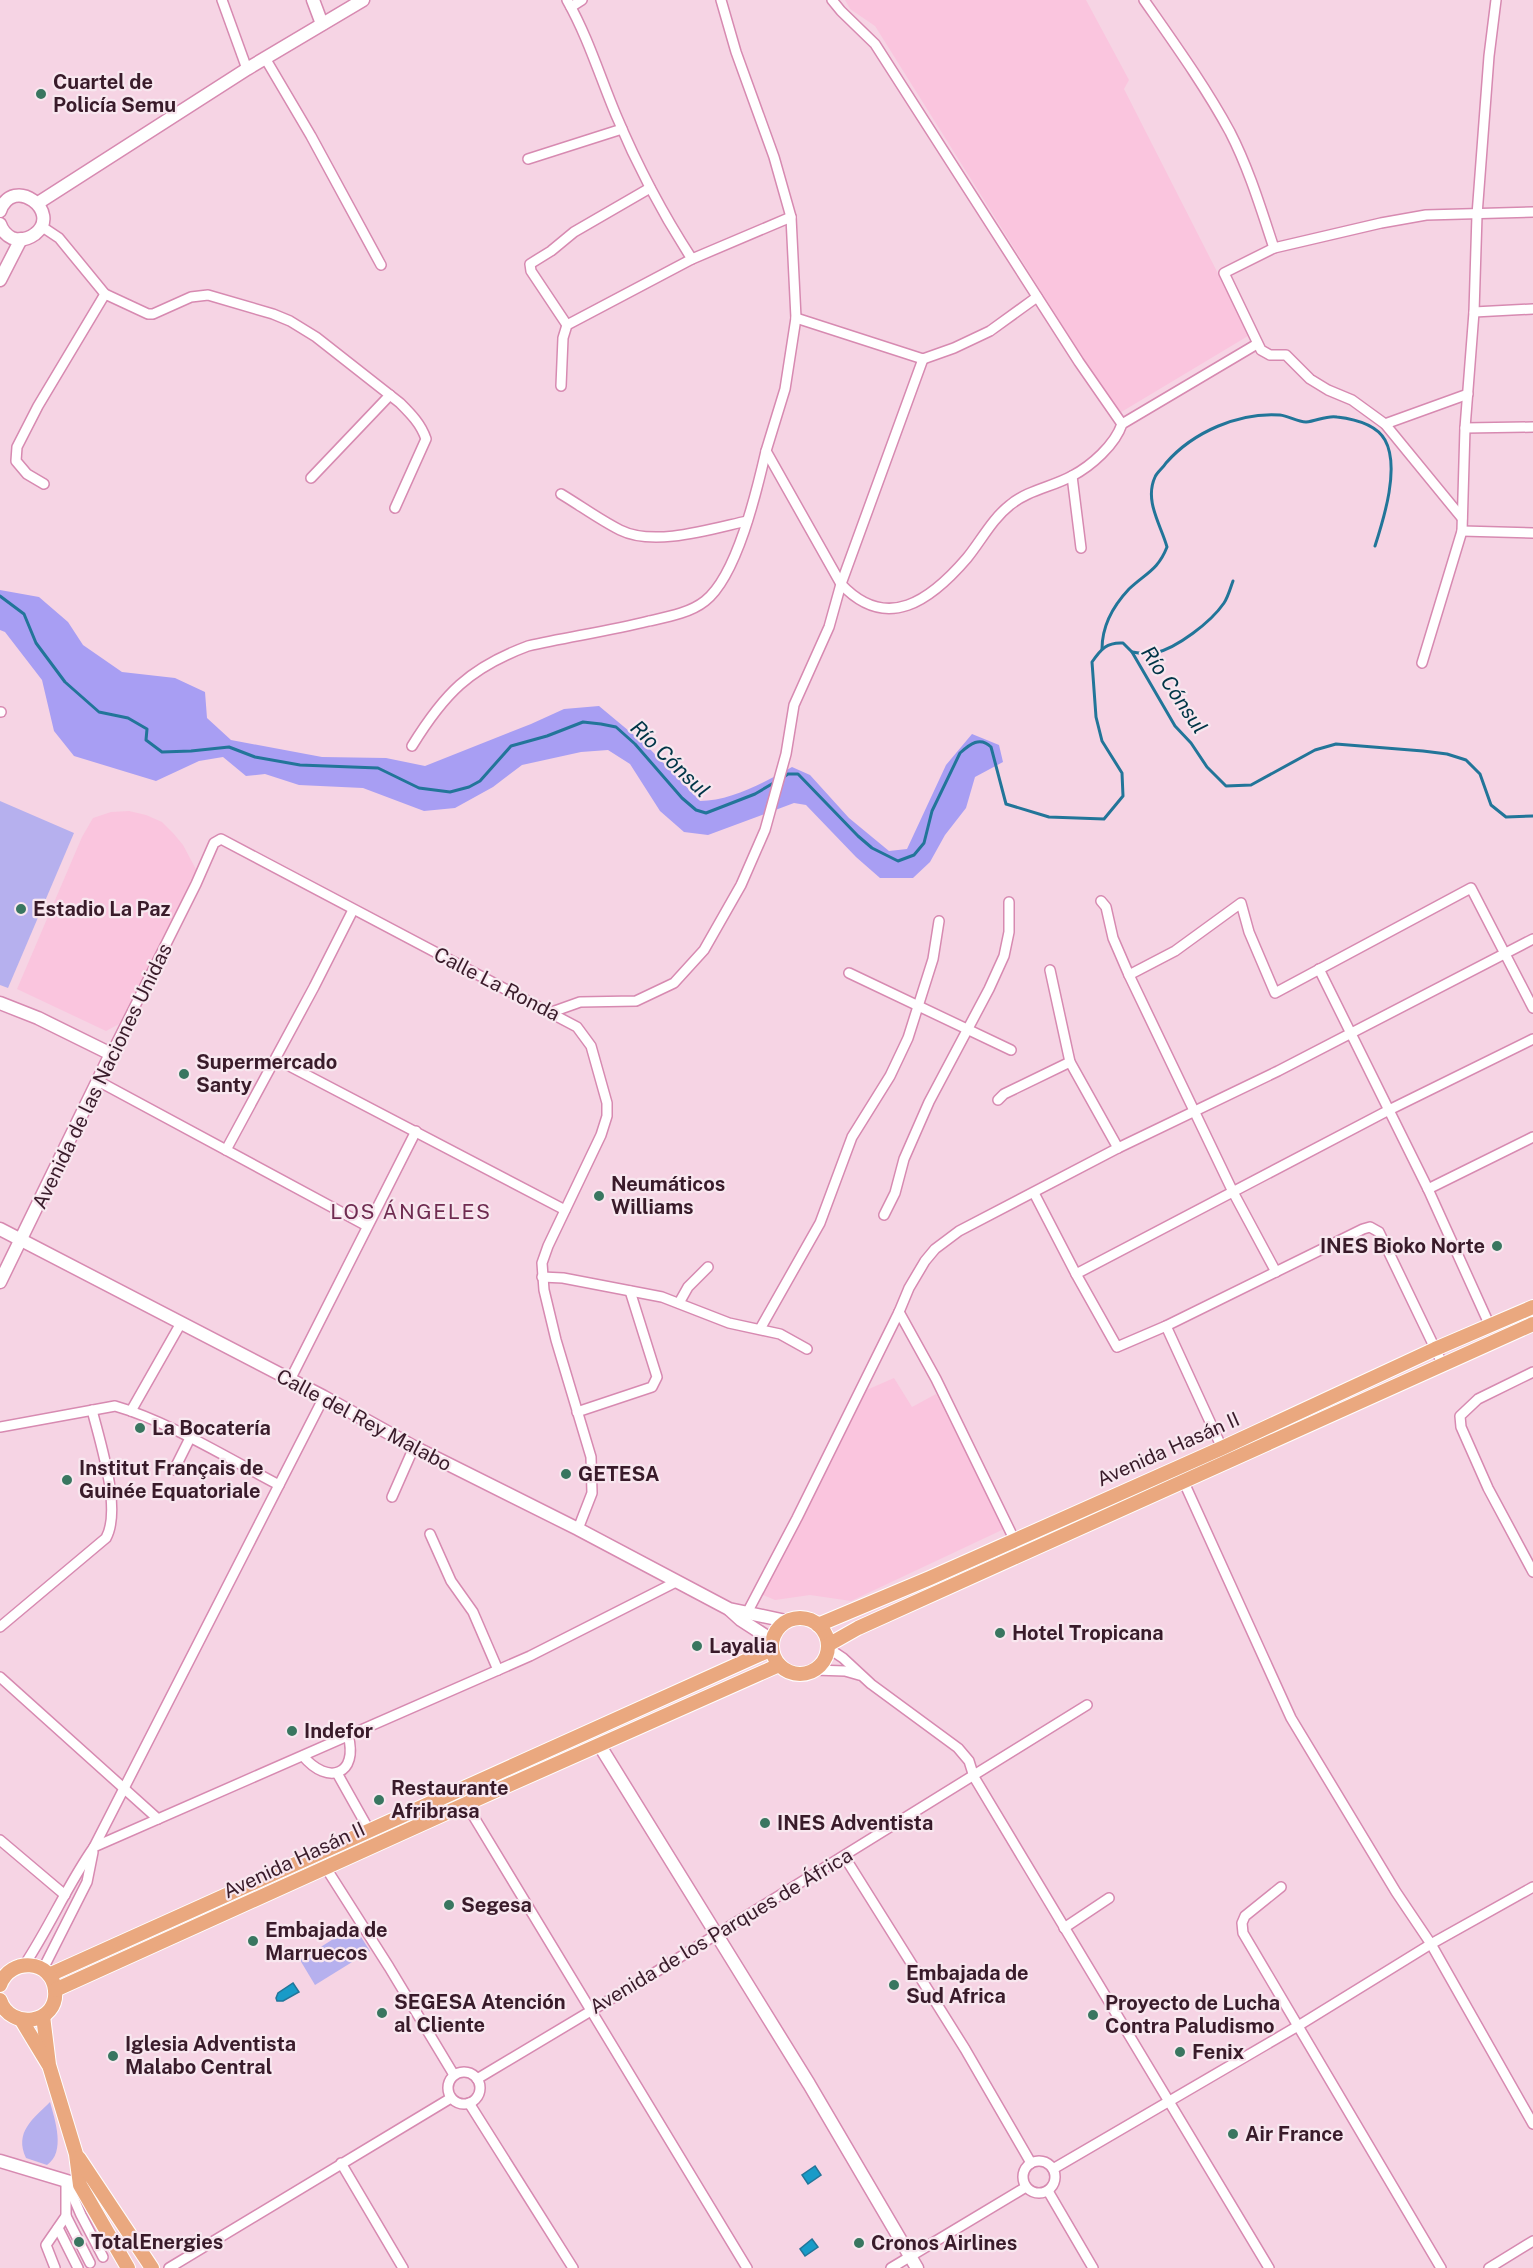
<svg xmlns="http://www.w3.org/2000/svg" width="1533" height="2268" viewBox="0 0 1533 2268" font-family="'Public Sans',sans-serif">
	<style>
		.built { fill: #fac5de }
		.green { fill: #b6b0ee }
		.forest { fill: #a89ef3 }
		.water { fill: #189bc8; stroke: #227599; stroke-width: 1.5 }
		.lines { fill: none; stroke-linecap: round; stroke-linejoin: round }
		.stream { stroke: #227599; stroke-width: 3 }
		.street-casing { stroke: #d78ab1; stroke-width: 12 }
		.secondary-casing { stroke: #d78ab1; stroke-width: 15 }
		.primary-casing { stroke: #fff; stroke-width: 16 }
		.street { stroke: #fff; stroke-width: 9 }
		.secondary { stroke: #fff; stroke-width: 12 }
		.primary { stroke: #eaa87f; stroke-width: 14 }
		.poi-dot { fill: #397660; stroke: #f8e7ef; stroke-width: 2 }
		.labels { text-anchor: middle; stroke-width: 4.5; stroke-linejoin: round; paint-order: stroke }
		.poi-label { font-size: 20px; font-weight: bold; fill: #391b2a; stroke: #f8e7ef; text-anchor: start }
		.street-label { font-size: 20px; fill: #391b2a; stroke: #f8e7ef }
		.water-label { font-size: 21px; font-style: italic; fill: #003547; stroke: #f8e7ef }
		.neighbourhood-label { font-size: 21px; letter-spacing: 1.5px; fill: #6f2c51; stroke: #f8e7ef }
	</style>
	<rect width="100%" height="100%" fill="#f6d4e4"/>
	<g class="built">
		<path d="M845,0H1086L1129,80L1124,89L1235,307L1248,336L1118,414L875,26L850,9Z"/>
		<path d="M129,811L146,815L162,822L173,833L183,845L199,875L119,1024L106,1031L17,989L82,837L93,818L111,812Z"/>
		<path d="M894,1378L912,1407L936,1394L1004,1529L851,1601L810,1595L775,1600L763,1595L862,1392Z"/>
	</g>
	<g class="green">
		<path d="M0,801L74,833L8,988L0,985Z"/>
		<path d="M354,1926L370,1951L315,1985L300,1960Z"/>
		<path d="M50,2102C55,2120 66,2152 47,2165L26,2158C14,2132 33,2119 50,2102Z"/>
	</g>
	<path class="forest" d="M0,590L39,597L68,622L83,645L122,672L175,678L205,692L207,718L231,740L322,757L386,758L425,766L531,724L564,709L599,706L647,746L700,801C731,801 765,782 792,767L810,775L849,818L889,851L907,849L946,765L972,734L999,745L1003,762L975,777L966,808L945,835L930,862L913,878H880L856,857L806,805L794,803L708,835L684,832L660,811L630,764L608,750L581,752L522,765L493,787L455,808L424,811L363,788L299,785L265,774L246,776L223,757L199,761L156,781L74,756L54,731L42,680L5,632L0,630Z"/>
	<g class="water">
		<path d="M293,1983L299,1992L283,2001H277L276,1998L278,1993Z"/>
		<path d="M815,2166L821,2175L808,2184L802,2175Z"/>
		<path d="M812,2239L818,2247L805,2256L800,2249Z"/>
	</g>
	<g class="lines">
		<g class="stream">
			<path d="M0,596L24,614L36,643L65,682L99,712L128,718L147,729L146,740L162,752L191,751L229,747L255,757L300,765L378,768L419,788L450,792L469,787L480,781L511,746L547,736L583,722L601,724L616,727L635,744L682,798L696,810L706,813L755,794L777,781"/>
			<path d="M1102,649C1102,626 1113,606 1129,589C1146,573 1158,570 1167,547C1161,525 1144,501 1155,477C1157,472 1163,468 1166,463C1193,432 1239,412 1280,415C1289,416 1297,422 1306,422C1317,421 1327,415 1337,417C1354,419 1376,424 1385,440C1400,467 1384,518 1375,546"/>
			<path d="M1132,652C1140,653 1148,655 1155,653C1177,648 1211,622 1224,603C1228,597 1230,589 1233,581"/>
			<path d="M782,778L788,774H798L858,836L872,848L898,861L914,855L924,843L932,811L960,753C970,744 980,736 991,747L1006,804L1049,817L1104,819L1123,796L1122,773L1102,741L1096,717L1092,662C1101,649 1107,642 1123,643L1132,652L1175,726L1191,743L1207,767L1226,786L1251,785L1315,750L1336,744L1423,751L1447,754L1466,760L1480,774L1491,805L1506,817L1533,816"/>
		</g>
		<defs>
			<g id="street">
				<path d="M222,0L247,69"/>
				<path d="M567,0C588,37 600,77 616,115C637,165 662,213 692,259"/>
				<path d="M721,0L736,52L774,157L791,217L796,318L785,389L766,451L841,584C887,633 931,600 967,558C981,541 992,519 1010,505C1028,490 1052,487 1072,476C1091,466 1115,445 1122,424L1257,344"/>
				<path d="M832,0L841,11L875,44L1079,362L1122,424"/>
				<path d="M1144,0C1174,43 1205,86 1230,132C1249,169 1261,209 1274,248"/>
				<path d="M571,7L582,0"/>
				<path d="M265,58L311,136L381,265"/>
				<path d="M528,159L622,129"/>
				<path d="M41,226L59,238L105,294L148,314H153L191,297L208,295L273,314L290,321L316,337L400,403C411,414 421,424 426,439L395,508"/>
				<path d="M1474,312L1533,309"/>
				<path d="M796,318L923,359L954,348L990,331L1037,297"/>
				<path d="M567,325L531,271L530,264L551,251L574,232L650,188"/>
				<path d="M561,386L563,338L567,325L692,259L791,217"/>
				<path d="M1385,424L1468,394"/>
				<path d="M1465,428L1533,427"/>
				<path d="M1072,476L1081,548"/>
				<path d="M311,478L390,395"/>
				<path d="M44,484L27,474L16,461L17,447L38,406L105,294"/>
				<path d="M561,494C581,506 600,520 620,530C654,547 711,529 747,521"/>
				<path d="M1462,518L1385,424L1352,400L1328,390L1310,379L1286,355H1270L1261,350L1224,273L1274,248L1381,223L1426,215L1533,212"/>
				<path d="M1462,531L1533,533"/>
				<path d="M1422,663L1462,531L1465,428L1474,312L1477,215L1489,56L1496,0"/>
				<path d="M0,712H1"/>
				<path d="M412,746C444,694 469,668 528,646C568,637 609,631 649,621C667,617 690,613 705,601C737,576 757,490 766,451"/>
				<path d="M1101,901L1106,907L1113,938L1129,975L1233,1192L1276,1272"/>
				<path d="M1319,969L1428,1189L1490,1326"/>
				<path d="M1050,970L1070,1062L1118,1148"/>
				<path d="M849,973L1011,1050"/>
				<path d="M1129,975L1175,951L1241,903L1249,932L1275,993L1471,888L1533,1008"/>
				<path d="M552,1012L580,1002L636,1001L674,983L704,950L741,885L765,830L786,754L794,705L829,627L841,584L923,359"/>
				<path d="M111,1054L196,884L214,843L221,839L577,1027L591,1046L607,1103V1116L601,1135L548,1246L542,1263L544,1290L556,1340L591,1457L592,1493L578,1529"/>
				<path d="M276,1059L565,1210"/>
				<path d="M98,1081L367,1226"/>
				<path d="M998,1100L1004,1094L1070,1062"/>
				<path d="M226,1150L314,987L353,910"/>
				<path d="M1428,1189L1533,1137"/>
				<path d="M1034,1193L1076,1274L1389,1110L1533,1039"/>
				<path d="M884,1215L895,1193L904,1159L929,1102L989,989L1004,956L1009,932V902"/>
				<path d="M1076,1274L1117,1347L1166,1326L1363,1229L1370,1227L1379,1232L1443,1365"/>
				<path d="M542,1277L563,1278L662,1297L729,1323L780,1334L807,1349"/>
				<path d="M679,1303L688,1287L708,1267"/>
				<path d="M899,1312L936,1379L1014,1539"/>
				<path d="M1166,1326L1222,1448"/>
				<path d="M760,1329L820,1223L852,1137L890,1076L908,1038L933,959L939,921"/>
				<path d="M1533,1372L1478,1399L1460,1416L1461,1427L1488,1488L1533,1572"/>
				<path d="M290,1380L416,1131"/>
				<path d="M131,1411L181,1323"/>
				<path d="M577,1412L652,1387L657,1377L630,1291"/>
				<path d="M0,1427L115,1406C168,1421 229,1459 279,1485"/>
				<path d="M174,1470L190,1438"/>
				<path d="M1182,1478L1291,1718L1396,1892L1431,1944L1533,2124"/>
				<path d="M392,1497L414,1447"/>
				<path d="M430,1534L451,1581L473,1612L498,1670"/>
				<path d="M747,1613L797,1518L899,1312L909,1288L925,1261L935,1249L959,1231L1118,1148L1278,1071L1533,939"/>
				<path d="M0,1627L106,1538C122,1509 100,1442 92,1410"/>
				<path d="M828,1648L843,1658L871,1684L958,1748L969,1761L974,1777L1269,2268"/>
				<path d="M814,1670L845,1671L859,1675"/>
				<path d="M0,1677L158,1819"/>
				<path d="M303,1756C328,1786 359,1775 348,1735"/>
				<path d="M337,1773L369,1830"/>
				<path d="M466,1804L747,2268"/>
				<path d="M0,1840L65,1895"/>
				<path d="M94,1847L530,1656L676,1582"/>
				<path d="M844,1856L965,2049L1031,2163"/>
				<path d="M326,1868L389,1967L454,2075"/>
				<path d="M1281,1887L1245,1916L1242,1923L1243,1933L1441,2268"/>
				<path d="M1064,1928L1109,1898"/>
				<path d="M25,1964C50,1926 68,1884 94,1847L324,1397"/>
				<path d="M43,1969L87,1882L93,1852"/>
				<circle cx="464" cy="2088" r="16"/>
				<path d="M477,2079L651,1975L1087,1705"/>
				<path d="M469,2103L573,2268"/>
				<circle cx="1039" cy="2177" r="16"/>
				<path d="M341,2163L403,2268"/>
				<path d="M1053,2169L1298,2026L1431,1944L1533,1887"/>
				<path d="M68,2185L81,2215L103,2257"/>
				<path d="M1048,2191L1093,2268"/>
				<path d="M66,2216L90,2263"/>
				<path d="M58,2228L78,2268"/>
				<path d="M55,2268L46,2245L66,2216V2180"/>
				<path d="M169,2268L451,2098"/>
				<path d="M891,2268L1026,2187"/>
				<path d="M1489,2268L1533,2241"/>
			</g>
			<g id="secondary">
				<path d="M313,0L322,24"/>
				<path d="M38,203L247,69L363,0"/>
				<path d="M0,211C13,174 63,212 35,234C28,239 20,241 12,238C6,235 2,230 0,224"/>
				<path d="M0,280L21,239"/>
				<path d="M0,1003L38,1018L111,1054L0,1282"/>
				<path d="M0,1229L324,1397L414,1447L578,1529L729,1609L786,1621"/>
				<path d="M730,1610L741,1620L772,1640"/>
				<path d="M600,1746L809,2084L917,2268"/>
				<path d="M0,2161L80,2185H88"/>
			</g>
			<g id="primary">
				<circle cx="800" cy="1646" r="28"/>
				<path d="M818,1625L930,1578L1222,1448L1435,1349L1533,1307"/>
				<path d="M828,1645L858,1628L1533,1324"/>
				<path d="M49,1975L772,1649"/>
				<path d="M0,1985C10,1957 52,1959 55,1990C59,2024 10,2031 0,2000"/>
				<path d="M55,1990L466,1804L779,1665"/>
				<path d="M43,2016L49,2065L76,2154L80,2185L128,2268"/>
				<path d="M22,2021L48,2064"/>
				<path d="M79,2158L152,2268"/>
			</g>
		</defs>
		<use href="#street" class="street-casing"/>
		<use href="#secondary" class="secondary-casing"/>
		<use href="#primary" class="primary-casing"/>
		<use href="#street" class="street"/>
		<use href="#secondary" class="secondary"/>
		<use href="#primary" class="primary"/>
	</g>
	<g class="poi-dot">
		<circle cx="41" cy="94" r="6"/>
		<circle cx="21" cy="909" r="6"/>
		<circle cx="184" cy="1074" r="6"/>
		<circle cx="599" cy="1196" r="6"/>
		<circle cx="1497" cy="1246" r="6"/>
		<circle cx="140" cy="1428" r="6"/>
		<circle cx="566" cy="1474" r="6"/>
		<circle cx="67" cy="1480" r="6"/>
		<circle cx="1000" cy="1633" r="6"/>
		<circle cx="697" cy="1646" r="6"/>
		<circle cx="292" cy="1731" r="6"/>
		<circle cx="379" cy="1800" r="6"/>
		<circle cx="765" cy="1823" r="6"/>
		<circle cx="449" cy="1905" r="6"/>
		<circle cx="253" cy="1941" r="6"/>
		<circle cx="894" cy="1985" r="6"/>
		<circle cx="382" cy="2013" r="6"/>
		<circle cx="1093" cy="2015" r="6"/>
		<circle cx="1180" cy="2052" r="6"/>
		<circle cx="113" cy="2056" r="6"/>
		<circle cx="1233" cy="2134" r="6"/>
		<circle cx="79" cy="2242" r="6"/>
		<circle cx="859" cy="2243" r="6"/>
	</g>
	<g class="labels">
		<g class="poi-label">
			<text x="53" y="89">Cuartel de<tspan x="53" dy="23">Policía Semu</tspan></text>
			<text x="33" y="916">Estadio La Paz</text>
			<text x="196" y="1069">Supermercado<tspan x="196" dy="23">Santy</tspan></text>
			<text x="611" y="1191">Neumáticos<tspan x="611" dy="23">Williams</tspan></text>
			<text x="1485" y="1253" text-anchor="end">INES Bioko Norte</text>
			<text x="152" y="1435">La Bocatería</text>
			<text x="79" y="1475">Institut Français de<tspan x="79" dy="23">Guinée Equatoriale</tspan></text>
			<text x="578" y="1481">GETESA</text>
			<text x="1012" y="1640">Hotel Tropicana</text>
			<text x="709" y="1653">Layalia</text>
			<text x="304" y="1738">Indefor</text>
			<text x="391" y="1795">Restaurante<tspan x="391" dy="23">Afribrasa</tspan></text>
			<text x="777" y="1830">INES Adventista</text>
			<text x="461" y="1912">Segesa</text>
			<text x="265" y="1937">Embajada de<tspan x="265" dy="23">Marruecos</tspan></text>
			<text x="906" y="1980">Embajada de<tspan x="906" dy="23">Sud Africa</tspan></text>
			<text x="394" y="2009">SEGESA Atención<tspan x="394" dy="23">al Cliente</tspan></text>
			<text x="1105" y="2010">Proyecto de Lucha<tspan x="1105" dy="23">Contra Paludismo</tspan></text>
			<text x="125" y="2051">Iglesia Adventista<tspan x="125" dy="23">Malabo Central</tspan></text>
			<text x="1192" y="2059">Fenix</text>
			<text x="1245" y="2141">Air France</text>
			<text x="91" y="2249">TotalEnergies</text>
			<text x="871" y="2250">Cronos Airlines</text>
		</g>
		<g class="street-label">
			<text transform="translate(497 984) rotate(27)" y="7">Calle La Ronda</text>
			<text transform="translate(102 1076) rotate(-64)" y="7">Avenida de las Naciones Unidas</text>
			<text transform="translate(364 1420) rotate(28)" y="7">Calle del Rey Malabo</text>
			<text transform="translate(1168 1449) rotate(-24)" y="7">Avenida Hasán II</text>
			<text transform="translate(294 1860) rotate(-25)" y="7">Avenida Hasán II</text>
			<text transform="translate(721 1931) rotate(-31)" y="7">Avenida de los Parques de África</text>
		</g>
		<g class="water-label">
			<text transform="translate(1174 690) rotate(56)" y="7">Río Cónsul</text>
			<text transform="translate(670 759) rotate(44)" y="7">Río Cónsul</text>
		</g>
		<g class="neighbourhood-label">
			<text x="411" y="1219">LOS ÁNGELES</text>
		</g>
	</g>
</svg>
